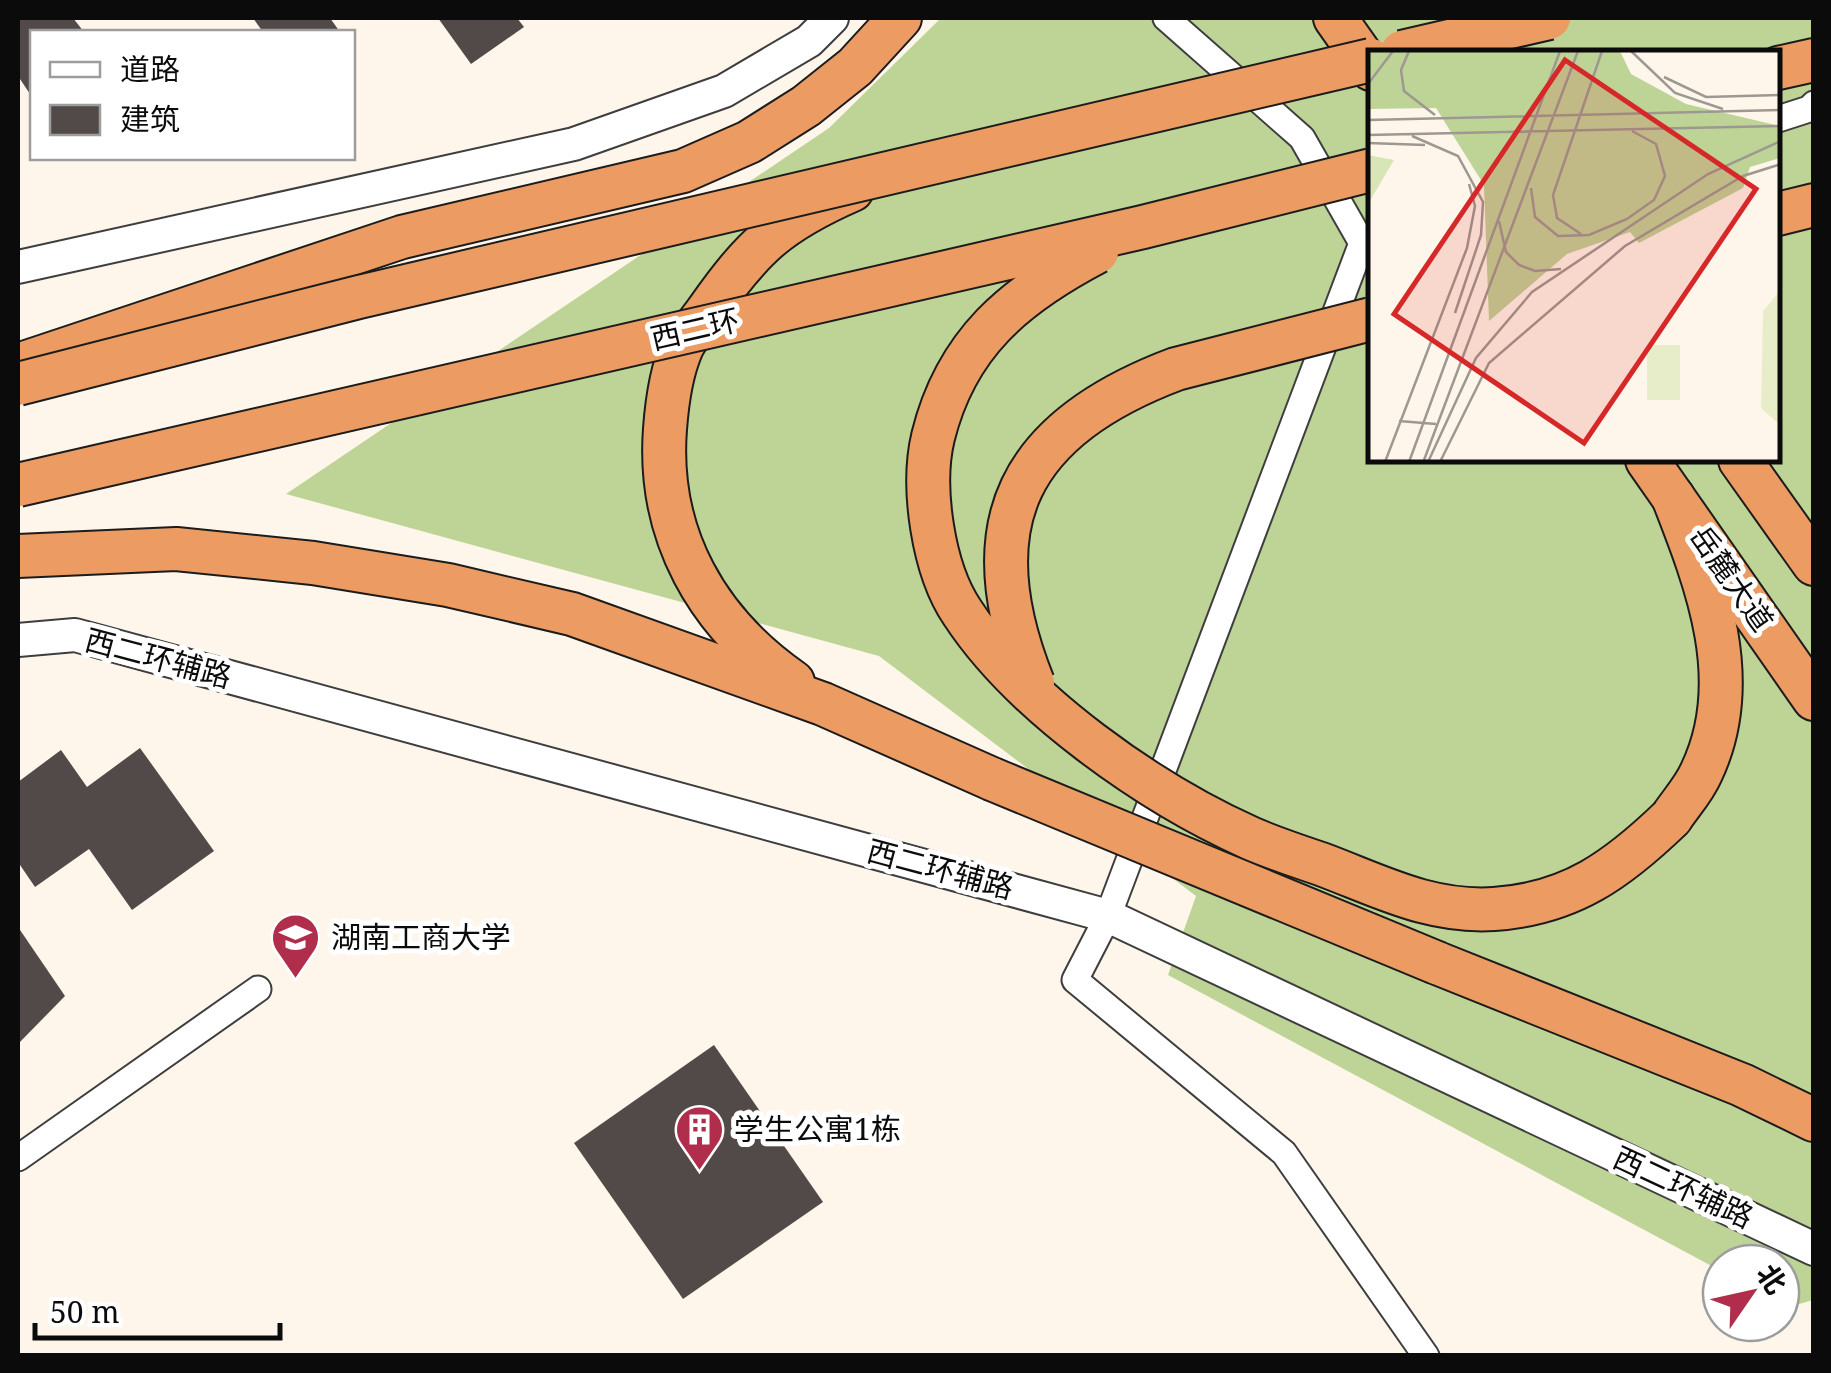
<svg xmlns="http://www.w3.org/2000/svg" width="1831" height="1373" viewBox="0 0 1831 1373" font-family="'Noto Serif','Noto Sans SC',serif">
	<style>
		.forest { fill: #bed497; fill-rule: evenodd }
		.building { fill: #524a48 }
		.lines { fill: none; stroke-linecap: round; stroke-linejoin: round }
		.minor-casing { stroke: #3e3e3e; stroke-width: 29 }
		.tertiary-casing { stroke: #3e3e3e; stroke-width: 36 }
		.trunk-casing { stroke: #1c1c1c; stroke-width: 46 }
		.minor { stroke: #fff; stroke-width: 25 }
		.tertiary { stroke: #fff; stroke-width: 32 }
		.trunk { stroke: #ec9c62; stroke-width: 42 }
		.trunk-bridge-casing { stroke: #1c1c1c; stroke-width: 46; stroke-linecap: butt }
		.trunk-bridge { stroke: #ec9c62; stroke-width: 42 }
		.labels { text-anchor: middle; stroke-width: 10; stroke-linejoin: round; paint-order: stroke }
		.street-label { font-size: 30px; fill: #0b0b0b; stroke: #fff }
		.poi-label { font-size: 30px; fill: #0b0b0b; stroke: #fff; text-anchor: start }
		.inset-road { fill: none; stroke: #9d9891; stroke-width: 2.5 }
		.view { fill: #d62828; fill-opacity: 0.15; stroke: #d62828; stroke-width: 5 }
		.inset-edge { fill: none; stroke: #0b0b0b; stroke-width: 5 }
	</style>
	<rect width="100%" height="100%" fill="#fef6ea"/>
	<path class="forest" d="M941,18H1813V1300L1789,1307L1781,1303V1263H1721V1271L1168,975L1196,896L879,656L286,494L829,128ZM1371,52H1778V460H1371Z"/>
	<g class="building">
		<path d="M18,18H73L84,32H32V97L18,76Z"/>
		<path d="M253,18H330L340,32H263Z"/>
		<path d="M438,18H517L524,27L471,64Z"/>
		<path d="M140,748L214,851L132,910L89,849L35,887L18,862V782L61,750L87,787Z"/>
		<path d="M18,927L65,996L18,1044Z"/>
		<path d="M714,1045L823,1202L683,1299L574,1143Z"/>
	</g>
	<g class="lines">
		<defs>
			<g id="minor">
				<path d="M1166,18L1302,138L1362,243L1108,916L1075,980L1284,1153L1426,1356"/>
				<path d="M1778,119L1809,109L1814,104"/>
				<path d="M18,1158L258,989"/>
			</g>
			<g id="tertiary">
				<path d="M18,267L574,144L724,91L809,41L832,18"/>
				<path d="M18,640L75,635L1108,916L1814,1249"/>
			</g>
			<g id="trunk">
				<path d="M1335,18L1371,69"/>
				<path d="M1778,68L1814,60"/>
				<path d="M1778,214L1814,205"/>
				<path d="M18,365L402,237L683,171L749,142L806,106L855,67L900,18"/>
				<path d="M1647,460L1814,699"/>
				<path d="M1740,460L1814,564"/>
				<path d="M18,556L176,549L313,563L448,585L572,614L823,704L992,779"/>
				<path d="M793,682C707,622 657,535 665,429C667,402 671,372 682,347C688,334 700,322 708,310C753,246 779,222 852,190"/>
				<path d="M1671,818C1681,803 1694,789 1701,773C1745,682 1707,584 1673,497"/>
				<path d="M1437,963L1742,1085L1814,1120"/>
			</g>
		</defs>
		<use href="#minor" class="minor-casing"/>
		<use href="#tertiary" class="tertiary-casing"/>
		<use href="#trunk" class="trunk-casing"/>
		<use href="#minor" class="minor"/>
		<use href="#tertiary" class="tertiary"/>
		<use href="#trunk" class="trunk"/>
		<defs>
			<g id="trunk-bridge">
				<path d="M1402,52L1549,18"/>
				<path d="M1097,252C1015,295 956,343 933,437C921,487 933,569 962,612C1022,704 1150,793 1250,838C1273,848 1297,856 1321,864C1380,886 1429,913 1494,909C1571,904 1618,869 1671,818"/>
				<path d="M18,384L359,297L1371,60"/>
				<path d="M18,485L1143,227L1371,170"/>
				<path d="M1033,683C969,523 1019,428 1176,369L1371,319"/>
				<path d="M992,779L1437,963"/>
			</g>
		</defs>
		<use href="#trunk-bridge" class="trunk-bridge-casing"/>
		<use href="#trunk-bridge" class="trunk-bridge"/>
	</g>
	<defs>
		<symbol id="school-pin" viewBox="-11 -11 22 30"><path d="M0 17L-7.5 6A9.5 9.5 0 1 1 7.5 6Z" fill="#b02d4c" stroke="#fff"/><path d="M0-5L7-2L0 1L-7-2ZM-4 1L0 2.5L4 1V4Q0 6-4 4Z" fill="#fff"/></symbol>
		<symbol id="building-pin" viewBox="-11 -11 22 30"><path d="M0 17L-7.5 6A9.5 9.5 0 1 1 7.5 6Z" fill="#b02d4c" stroke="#fff"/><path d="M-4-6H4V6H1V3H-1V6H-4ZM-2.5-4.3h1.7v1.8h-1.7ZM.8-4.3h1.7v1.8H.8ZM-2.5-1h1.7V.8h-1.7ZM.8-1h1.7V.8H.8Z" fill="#fff"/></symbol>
	</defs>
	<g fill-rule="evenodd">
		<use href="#school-pin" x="268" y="910" width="55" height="75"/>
		<use href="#building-pin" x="672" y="1102" width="55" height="75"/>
	</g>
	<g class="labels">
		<g class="street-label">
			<text transform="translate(695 330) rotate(-13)" y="10">西二环</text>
			<text transform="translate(1731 579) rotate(55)" y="10">岳麓大道</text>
			<text transform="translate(158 659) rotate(15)" y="10">西二环辅路</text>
			<text transform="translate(940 870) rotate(15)" y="10">西二环辅路</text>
			<text transform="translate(1683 1188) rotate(25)" y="10">西二环辅路</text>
		</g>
		<g class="poi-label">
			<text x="331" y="948">湖南工商大学</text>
			<text x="734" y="1140">学生公寓1栋</text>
		</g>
	</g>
	<g transform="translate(1368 50)">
		<rect width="412" height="412" fill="#fef6ea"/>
		<path d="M0,105L26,110L0,154Z" fill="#d7e5b7"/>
		<path d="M0,1H252L263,24L318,54L412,76V108L382,117L375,138L271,193L262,182L199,204L121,271L116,135L68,58L0,59Z" fill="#bed497"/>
		<path d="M412,241V375L393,358L395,261ZM279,295H312V350H279Z" fill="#e7edc8"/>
		<path class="inset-road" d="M41,1L33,20L36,41L67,65M263,1L307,43L355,59M296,27L338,47L413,45M0,34L25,1M0,70L413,60M0,85L413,76M44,86L90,106L115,152L113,185L87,263M0,93L57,95M163,138L167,167L190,186L221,185L259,169L286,150L297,126L288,94L264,81M131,171L138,202L151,215L167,221L193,219M213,184L189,168L185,145L234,1M31,371L68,374M56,410L210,1M17,412L99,198L107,156L101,134M41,412L192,1M60,412L108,308L164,242L340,124L413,91M72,412L121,313L257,196L375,126L413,114"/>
		<path class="view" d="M197,10L388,139L216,393L26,264Z"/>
		<rect width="412" height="412" class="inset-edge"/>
	</g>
	<rect width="1831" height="1373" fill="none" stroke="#0b0b0b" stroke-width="40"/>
	<rect x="30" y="30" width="325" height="130" fill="#ffffff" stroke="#9d9d9d" stroke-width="2.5"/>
	<rect x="50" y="62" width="50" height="15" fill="#ffffff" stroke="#9d9d9d" stroke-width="2.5"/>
	<text x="120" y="80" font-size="30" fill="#0b0b0b">道路</text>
	<rect x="50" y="105" width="50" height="30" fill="#524a48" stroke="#9d9d9d" stroke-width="2.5"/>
	<text x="120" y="130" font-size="30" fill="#0b0b0b">建筑</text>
	<g transform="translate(1751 1293) rotate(56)"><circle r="48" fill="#ffffff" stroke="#9d9d9d" stroke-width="2.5"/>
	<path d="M0-8L18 38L0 25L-18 38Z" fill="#b02d4c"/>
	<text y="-15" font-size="28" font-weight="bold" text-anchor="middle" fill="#0b0b0b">北</text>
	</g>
	<path d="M35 1323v15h245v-15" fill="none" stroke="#0b0b0b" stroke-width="5"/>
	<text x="50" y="1323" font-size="30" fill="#0b0b0b" stroke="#ffffff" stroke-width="8" paint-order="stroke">50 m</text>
</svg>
